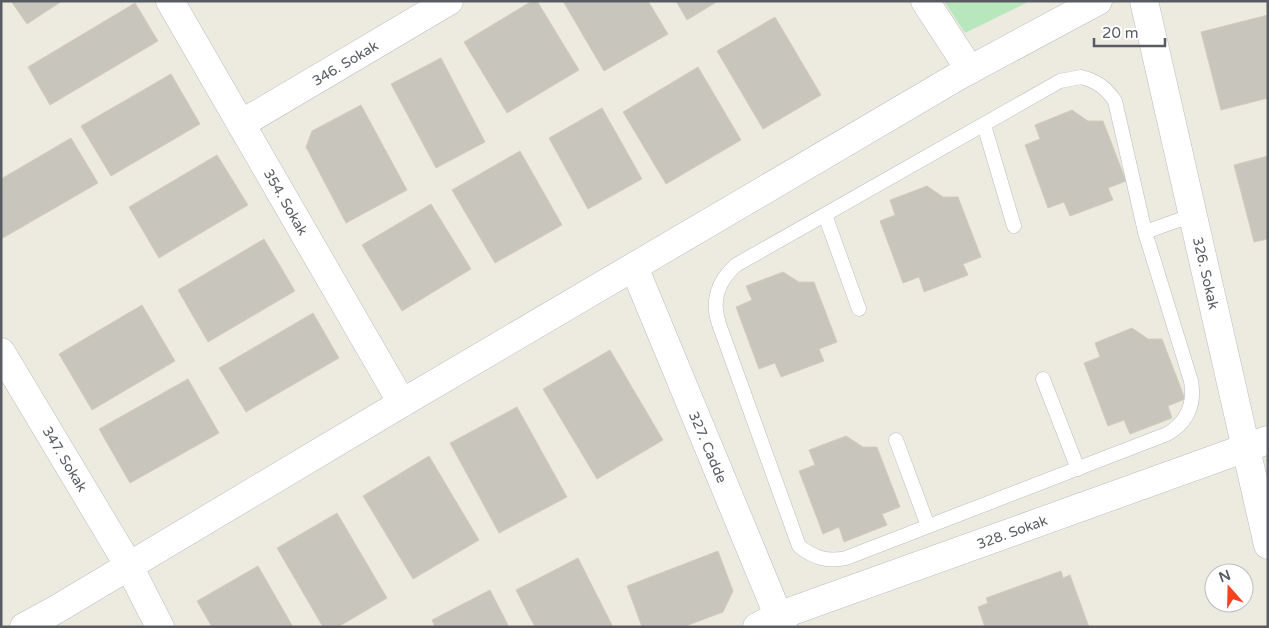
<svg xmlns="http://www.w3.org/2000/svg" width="1269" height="628" viewBox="0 0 1269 628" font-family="'Varela Round',sans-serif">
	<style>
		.green { fill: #b9e7bd }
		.building { fill: #c8c5bc; stroke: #d2cdbd }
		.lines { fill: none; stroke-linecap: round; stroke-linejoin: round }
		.lane-casing { stroke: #babcc2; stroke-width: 15 }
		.street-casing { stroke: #babcc2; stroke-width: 29 }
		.secondary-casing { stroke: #babdc5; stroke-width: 29 }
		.lane { stroke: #fff; stroke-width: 14 }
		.street { stroke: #fff; stroke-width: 28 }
		.secondary { stroke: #fff; stroke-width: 28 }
		.labels { text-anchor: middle; stroke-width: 5; stroke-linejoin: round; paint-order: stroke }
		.street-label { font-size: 14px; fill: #585c62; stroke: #fff }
	</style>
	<rect width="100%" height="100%" fill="#edebdf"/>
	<path class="green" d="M944,1H1030L965,33Z"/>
	<g class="building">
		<path d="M11,1H62L27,24Z"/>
		<path d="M532,1H537L579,70L507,113L464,42Z"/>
		<path d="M563,1H648L668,34L604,71Z"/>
		<path d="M676,1H718L687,20Z"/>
		<path d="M135,3L158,41L50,105L28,67Z"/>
		<path d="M1268,15V98L1221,110L1201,32Z"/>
		<path d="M775,17L821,95L763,129L717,51Z"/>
		<path d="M441,58L485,142L436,168L391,84Z"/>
		<path d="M698,67L741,140L666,184L623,112Z"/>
		<path d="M171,74L200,124L111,176L81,126Z"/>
		<path d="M361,105L407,190L346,223L306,147L312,131Z"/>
		<path d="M602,108L642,179L588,209L549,138Z"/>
		<path d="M1072,110L1088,121H1103L1126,181L1108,188L1113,200L1070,216L1064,202L1048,208L1025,145L1040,139L1035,125Z"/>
		<path d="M71,138L98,183L1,239V179Z"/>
		<path d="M520,151L562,225L495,263L452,190Z"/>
		<path d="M217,155L248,205L159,258L129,207Z"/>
		<path d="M1268,156V239L1254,242L1234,165Z"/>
		<path d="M927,186L943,197H958L981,257L963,264L968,275L924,292L919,277L903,283L880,221L895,215L890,200Z"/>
		<path d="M431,204L471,269L402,311L362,245Z"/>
		<path d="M264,239L295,291L208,342L178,290Z"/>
		<path d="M783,272L799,282H814L837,342L819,349L824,361L781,377L775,363L759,369L736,307L752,300L746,286Z"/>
		<path d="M142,305L175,361L92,410L59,354Z"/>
		<path d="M313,313L339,358L246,412L219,368Z"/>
		<path d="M1132,328L1148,339H1162L1185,399L1168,406L1172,418L1130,434L1124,420L1108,426L1084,363L1100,357L1095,343Z"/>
		<path d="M610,350L663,440L597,479L543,389Z"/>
		<path d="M188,379L219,433L130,483L99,429Z"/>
		<path d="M517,407L567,497L499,533L450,443Z"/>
		<path d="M846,436L863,447H877L900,507L882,514L887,525L844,542L839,527L823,534L799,471L815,465L809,450Z"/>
		<path d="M429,456L479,540L413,579L363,496Z"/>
		<path d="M337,513L387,598L338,627H323L277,548Z"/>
		<path d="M718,551L733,591L723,612L683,627H642L627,586Z"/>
		<path d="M578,558L613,627H535L516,590Z"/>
		<path d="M258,566L293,627H212L197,601Z"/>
		<path d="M1061,571L1063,578L1070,575L1089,627H985L978,607L988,603L986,598Z"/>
		<path d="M490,590L509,627H435L432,620Z"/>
	</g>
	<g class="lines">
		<defs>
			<g id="lane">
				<path d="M1081,77C1097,81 1106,88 1115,101L1145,232L1191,381C1195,404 1188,422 1167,434L846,558C827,562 814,558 799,546L719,324C711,301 718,281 736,265L1060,81Z"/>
				<path d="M984,125L1014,226"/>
				<path d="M825,215L859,309"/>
				<path d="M1145,232L1193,215"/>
				<path d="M1043,379L1078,469"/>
				<path d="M896,440L928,526"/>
			</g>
			<g id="street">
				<path d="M170,1L402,403"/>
				<path d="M925,1L970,70"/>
				<path d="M1144,1L1268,545"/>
				<path d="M241,124L449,1"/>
				<path d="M1,352L129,566L160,627"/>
				<path d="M757,627L778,616L1268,440"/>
			</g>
			<g id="secondary">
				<path d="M634,267L783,627"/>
				<path d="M24,627L57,609L402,403L960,75L1098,1"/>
			</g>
		</defs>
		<use href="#lane" class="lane-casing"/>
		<use href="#street" class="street-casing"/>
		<use href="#secondary" class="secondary-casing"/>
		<use href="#lane" class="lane"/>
		<use href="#street" class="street"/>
		<use href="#secondary" class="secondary"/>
	</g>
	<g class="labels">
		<g class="street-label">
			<text transform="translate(345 63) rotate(-31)" y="5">346. Sokak</text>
			<text transform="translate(286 202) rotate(60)" y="5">354. Sokak</text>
			<text transform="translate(1206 273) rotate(77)" y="5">326. Sokak</text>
			<text transform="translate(708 447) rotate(67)" y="5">327. Cadde</text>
			<text transform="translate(65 459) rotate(59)" y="5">347. Sokak</text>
			<text transform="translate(1012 532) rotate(-20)" y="5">328. Sokak</text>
		</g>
	</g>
	<rect width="1269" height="628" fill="none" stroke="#585c62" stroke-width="5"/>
	<g transform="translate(1229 588) rotate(340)"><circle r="24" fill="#ffffff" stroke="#bcbec0"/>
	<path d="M0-4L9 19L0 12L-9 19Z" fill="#f4421e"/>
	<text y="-8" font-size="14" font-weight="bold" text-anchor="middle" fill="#585c62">N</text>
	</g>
	<path d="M1094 38v8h71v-8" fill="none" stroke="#585c62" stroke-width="2.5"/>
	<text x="1102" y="38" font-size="15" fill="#585c62" stroke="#ffffff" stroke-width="4" paint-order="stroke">20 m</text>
</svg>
